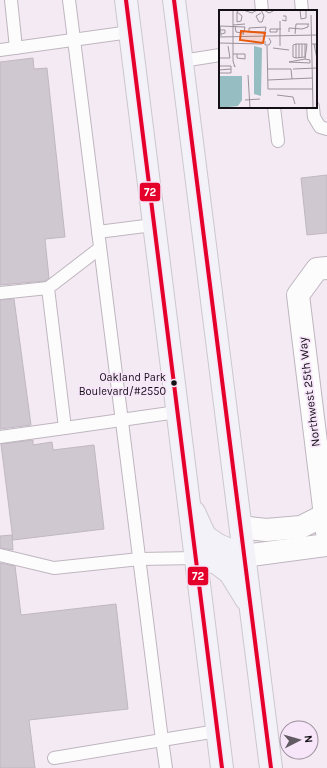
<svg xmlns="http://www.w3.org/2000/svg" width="327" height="768" viewBox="0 0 327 768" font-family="Karla,sans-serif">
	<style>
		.building { fill: #d0c8d1; stroke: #c0b8c0 }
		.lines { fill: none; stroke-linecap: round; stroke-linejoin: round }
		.service-casing { stroke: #beb6be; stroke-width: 14 }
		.minor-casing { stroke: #beb6be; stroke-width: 24 }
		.primary-casing { stroke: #ccc8cc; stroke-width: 24 }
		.service { stroke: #fdfcfd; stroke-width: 12 }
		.minor { stroke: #fdfcfd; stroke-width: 22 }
		.primary { stroke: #f2f2f8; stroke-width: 22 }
		.bus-1-casing { stroke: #f7e5f9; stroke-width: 7 }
		.bus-1 { stroke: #e4002b; stroke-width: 4 }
		.bus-dot { fill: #140e15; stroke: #f7e5f9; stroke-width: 1.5 }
		.labels { text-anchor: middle; stroke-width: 3.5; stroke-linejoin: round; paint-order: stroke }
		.bus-label { font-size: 11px; fill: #140e15; stroke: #f7e5f9; text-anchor: end }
		.street-label { font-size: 12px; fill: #140e15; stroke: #f7e5f9 }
		.inset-road { fill: none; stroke: #9a929b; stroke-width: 1 }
		.view { fill: #e8590c; fill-opacity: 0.15; stroke: #e8590c; stroke-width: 2 }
		.inset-edge { fill: none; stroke: #140e15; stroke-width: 2 }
		.line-badge { stroke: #f7e5f9; stroke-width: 1.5 }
		.badge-label { font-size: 11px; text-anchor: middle; font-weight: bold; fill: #fff }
	</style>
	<rect width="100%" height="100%" fill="#f4eaf4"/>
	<g class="building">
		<path d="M33,58L34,69L47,68L65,237L45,239L49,278L45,281L0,285V62Z"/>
		<path d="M327,175V233L307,235L301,178Z"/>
		<path d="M14,299L31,425L0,429V300Z"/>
		<path d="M33,440V445L52,442L53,450L94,445L104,529L13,540L1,444Z"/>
		<path d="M12,535L13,550L0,548V536Z"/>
		<path d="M0,563L15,566L21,615L116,604L128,709L29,720L35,768H0Z"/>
	</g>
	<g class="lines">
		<defs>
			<g id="service">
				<path d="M11,0L16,48"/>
				<path d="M261,0L262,11"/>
				<path d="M301,0L302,11"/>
				<path d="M0,50L130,32"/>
				<path d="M182,61L220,55"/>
				<path d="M274,107L278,141"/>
				<path d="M313,107L314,117L320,127L327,129"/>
				<path d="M98,232L153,225"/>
				<path d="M100,248L48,288L65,428L177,412"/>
				<path d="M0,293L48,288"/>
				<path d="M0,437L65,428"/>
				<path d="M0,555L54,568L140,559L195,558"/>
				<path d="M54,758L162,740L69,0"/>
				<path d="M166,768L162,740L217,731"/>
			</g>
			<g id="minor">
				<path d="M327,268L317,269L298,295L327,532"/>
				<path d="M241,527L266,530L301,527L327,514"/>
				<path d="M244,556L327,545"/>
			</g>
			<g id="primary">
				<path d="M126,0L222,768"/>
				<path d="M174,0L271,768"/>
				<path d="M194,512L205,536L218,545L244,556"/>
				<path d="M195,558L217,563L230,573L246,599"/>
			</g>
		</defs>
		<use href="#service" class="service-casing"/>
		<use href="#minor" class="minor-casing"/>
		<use href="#primary" class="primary-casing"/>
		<use href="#service" class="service"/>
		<use href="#minor" class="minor"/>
		<use href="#primary" class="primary"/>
		<defs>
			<g id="bus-1">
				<path d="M126,0L222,768"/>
				<path d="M174,0L271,768"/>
			</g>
		</defs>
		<use href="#bus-1" class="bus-1-casing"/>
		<use href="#bus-1" class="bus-1"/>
	</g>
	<circle class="bus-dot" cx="174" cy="383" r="3.5"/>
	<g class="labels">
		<g class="bus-label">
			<text x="166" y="381">Oakland Park<tspan x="166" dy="14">Boulevard/#2550</tspan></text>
		</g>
		<g class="street-label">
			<text transform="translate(309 392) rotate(-97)" y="4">Northwest 25th Way</text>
		</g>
	</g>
	<g transform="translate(219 10)">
		<rect width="98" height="98" fill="#f4eaf4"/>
		<path d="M35,36L43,38L42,86L35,84ZM0,66H23V90L19,96L0,98Z" fill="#96bec2"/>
		<path class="inset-road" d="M14,0V51L16,57L15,55M24,0L33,3L38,0M45,0L50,3L56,0M81,0L82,9L87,8V0M18,2L23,6L22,11L18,12V2L19,0M42,3L37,6L40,12H43L45,6L42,0M92,5L94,98M63,10L67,11V6H64M61,11V36M14,15L26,14M16,16L17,22L24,23M47,17L46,22H30V18ZM58,19V22H51V19H62M1,20H6V23L2,24M70,22V18L83,19L89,17V14M76,24L77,14H90M2,26L1,16L26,17L24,25M0,27L98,25M46,31V35H50L52,32L50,28M1,33L43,34M77,34H88L86,49M77,34L74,35V47L77,48M77,34V48M80,34V48M83,34V47M93,34H97L98,49L95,34M48,36L49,79H94M54,38L70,40M14,44H26V49L18,48V44M0,48H11L9,36M77,48L86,47V34M86,49L91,50V53L70,52ZM0,56H12V63H0M49,59H72L73,69M74,59L98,58M0,60L12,59M29,65L31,98M49,70L93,68M58,85L74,87L76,94M26,90L41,89"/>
		<path class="view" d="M22,21L46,23L44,33L21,30Z"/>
		<rect width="98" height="98" class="inset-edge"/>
	</g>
	<g class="line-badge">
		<rect x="139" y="182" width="22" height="20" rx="4" fill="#e4002b"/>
		<rect x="187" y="566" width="22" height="20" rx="4" fill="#e4002b"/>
	</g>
	<g class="badge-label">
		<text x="150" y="196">72</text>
		<text x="198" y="580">72</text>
	</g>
	<g transform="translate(299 740) rotate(84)"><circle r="19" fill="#f7e5f9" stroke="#9c8f9e"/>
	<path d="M0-3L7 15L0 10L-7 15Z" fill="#625b63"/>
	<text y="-6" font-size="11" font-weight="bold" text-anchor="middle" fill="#140e15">N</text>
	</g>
</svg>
